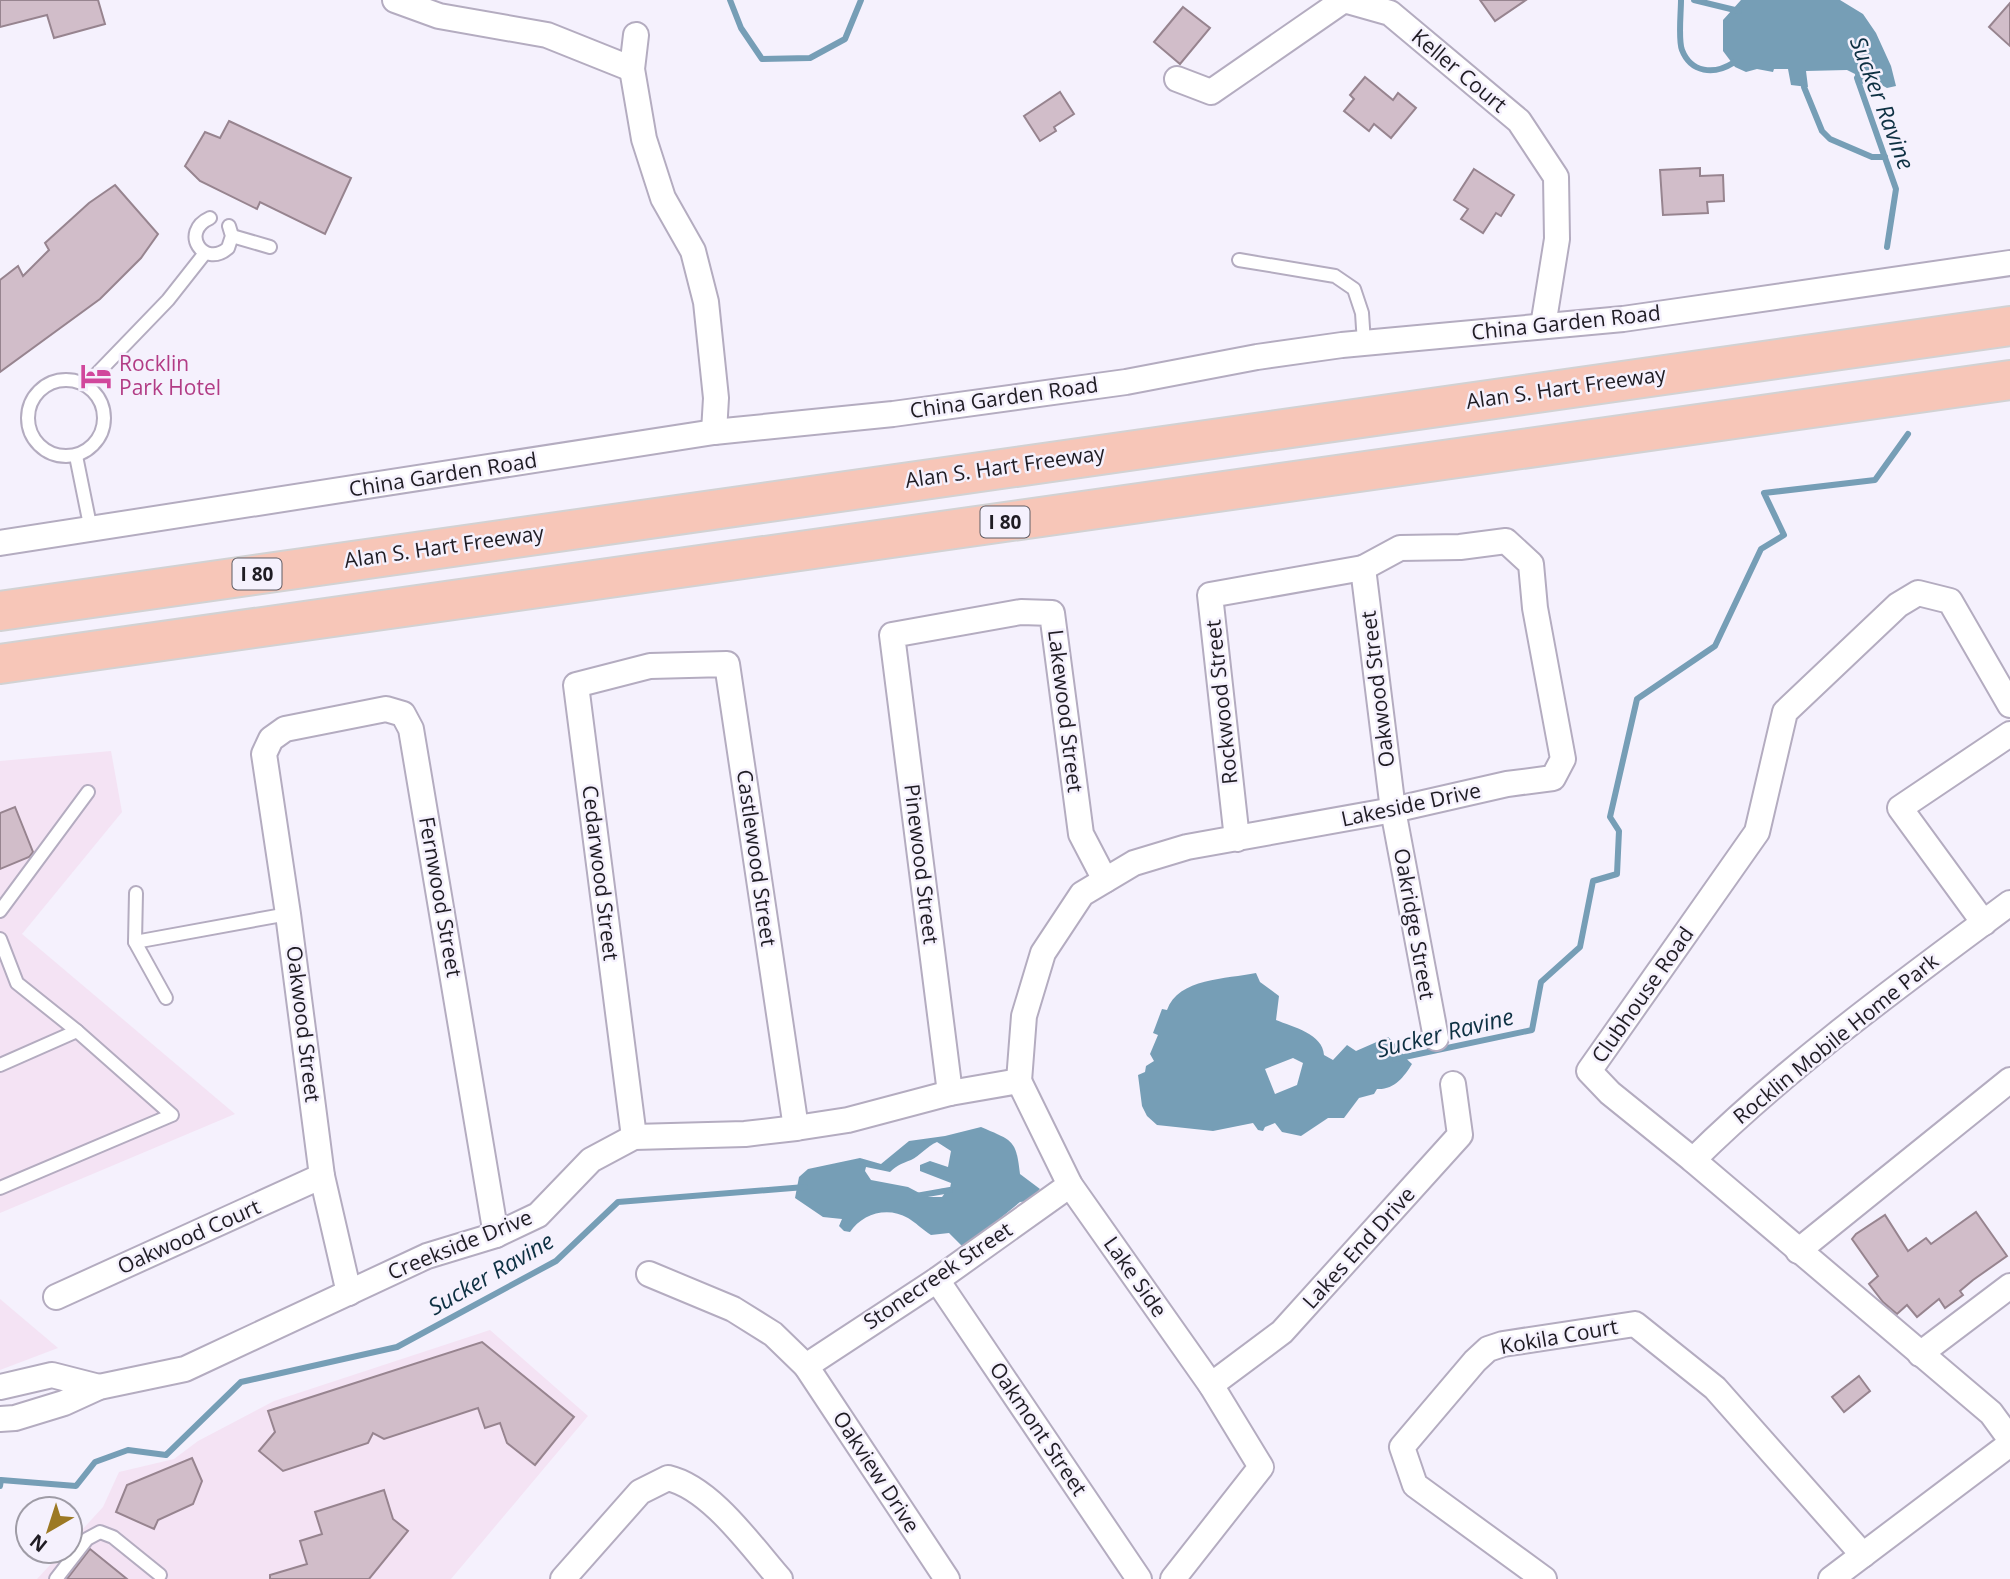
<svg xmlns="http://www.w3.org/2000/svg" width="2010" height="1579" viewBox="0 0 2010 1579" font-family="'Open Sans',sans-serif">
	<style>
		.commercial { fill: #f4e3f4 }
		.water { fill: #769eb6; fill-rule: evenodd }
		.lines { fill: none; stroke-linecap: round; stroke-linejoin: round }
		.stream { stroke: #769eb6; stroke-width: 6 }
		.building { fill: #d1bdc9; stroke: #97848f; stroke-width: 2 }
		.service-casing { stroke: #b4acc0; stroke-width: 16 }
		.minor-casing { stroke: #b4acc0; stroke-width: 28 }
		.motorway-casing { stroke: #d2d2d3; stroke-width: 42 }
		.service { stroke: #fff; stroke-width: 12 }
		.minor { stroke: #fff; stroke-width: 24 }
		.motorway { stroke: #f7c6b8; stroke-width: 38 }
		.labels { text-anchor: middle; stroke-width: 5; stroke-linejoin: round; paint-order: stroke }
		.shield { fill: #f5f1fd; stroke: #5f5c64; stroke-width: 2 }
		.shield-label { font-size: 19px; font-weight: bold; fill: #1f1c23 }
		.street-label { font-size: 21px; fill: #1f1c23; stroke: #f5f1fd }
		.hotel-label { font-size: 21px; fill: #b23c85; stroke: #f5f1fd; text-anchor: start }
		.water-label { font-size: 23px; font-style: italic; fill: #0d3042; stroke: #f5f1fd }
	</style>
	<rect width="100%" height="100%" fill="#f5f1fd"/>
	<g class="commercial">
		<path d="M111,751L122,812L22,934L235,1114L0,1213V761Z"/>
		<path d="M0,1299L58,1348L0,1370Z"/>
		<path d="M490,1330L588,1416L451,1579H37L63,1551H70V1543L103,1507L119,1472L174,1459L198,1441L274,1401Z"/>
	</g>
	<g class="water">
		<path d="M1741,0H1840L1863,14L1876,33L1891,66L1896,86L1887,88L1878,83L1856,84L1855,74L1847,70L1806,71L1808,87L1791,85L1788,69H1774L1773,72L1757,69L1746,72L1735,67L1723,51V20Z"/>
		<path d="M1256,973L1260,982L1279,996L1276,1020C1293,1027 1323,1034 1324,1055L1333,1060L1347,1045L1356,1051L1388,1037C1398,1045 1402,1056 1412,1064C1404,1077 1394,1090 1377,1089L1374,1094L1359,1098L1344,1118H1328L1301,1136L1282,1132L1275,1123L1265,1127L1263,1131L1258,1130L1253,1123L1213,1131L1157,1125L1147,1116L1142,1106L1138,1075L1145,1072L1146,1066L1154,1061L1150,1054L1158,1035L1153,1033L1162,1009L1167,1010C1178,978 1227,979 1256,973ZM1293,1058L1303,1063L1297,1085L1275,1094L1265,1069Z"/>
		<path d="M981,1127C1013,1141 1016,1139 1020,1174L1040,1189L1030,1201L1020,1202L964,1248L949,1233L931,1235C923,1230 915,1222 908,1218C887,1206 862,1214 850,1232L844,1231L839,1226L842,1219L823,1217L795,1198L799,1177L808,1169L860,1158L881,1164L909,1141L945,1136ZM937,1142L951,1151L948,1167L930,1161L920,1165V1171L951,1183L950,1188L940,1189L945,1193L942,1197H927L908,1187L871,1180L865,1171L866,1167L890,1172C899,1164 901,1164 911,1160C920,1156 927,1146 937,1142Z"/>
	</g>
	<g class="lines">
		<g class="stream">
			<path d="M730,0L741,28L762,59L810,58L845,39L861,0"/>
			<path d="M1681,0C1681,13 1678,40 1682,50C1691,73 1714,75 1733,63"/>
			<path d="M1694,0L1739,11"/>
			<path d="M1857,78L1896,189L1887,247"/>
			<path d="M1804,87L1822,131L1830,139L1872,157H1885"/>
			<path d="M1395,1059L1532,1030L1541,982L1580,947L1593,881L1617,874L1619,831L1610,817L1637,699L1715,646L1761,549L1784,535L1764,493L1875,480L1908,434"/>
			<path d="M916,1196L950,1190"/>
			<path d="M0,1486L1,1480L76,1486L95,1462L128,1450L166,1455L241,1382L397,1347L556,1261L618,1202L805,1187"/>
		</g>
	</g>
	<g class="building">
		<path d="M0,0H98L105,24L54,38L47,15L0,27Z"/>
		<path d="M1480,0H1526L1495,21Z"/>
		<path d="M2010,3V46L1989,27Z"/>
		<path d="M1183,7L1210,28L1180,64L1154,42Z"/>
		<path d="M1365,77L1393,100L1398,93L1416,108L1391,138L1374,124L1369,131L1344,111L1354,99L1350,95Z"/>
		<path d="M1060,92L1074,114L1054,127L1056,131L1040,141L1024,116Z"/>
		<path d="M229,121L351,178L325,234L260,202L257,209L200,181L185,166L205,132L220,138Z"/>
		<path d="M1700,168V176L1723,175L1724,201L1707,202L1708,213L1663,215L1660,170Z"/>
		<path d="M1474,169L1514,195L1501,216L1496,213L1483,233L1461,219L1468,209L1454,200Z"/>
		<path d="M115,185L158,234L141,258L100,299L0,372V280L18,266L23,276L49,250L45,243L89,203Z"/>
		<path d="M15,807L33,852L29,857L0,869V813Z"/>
		<path d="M1976,1212L2007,1256L1973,1280L1960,1291L1963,1295L1945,1308L1939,1299L1917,1317L1907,1305L1897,1314L1883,1302L1869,1284L1878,1276L1852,1239L1856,1234L1885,1215L1908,1251L1926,1238L1931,1244Z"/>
		<path d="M482,1342L574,1417L535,1465L507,1443L500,1423L485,1428L478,1408L384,1439L373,1433L368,1443L283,1471L259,1451L275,1432L268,1411Z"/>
		<path d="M1859,1376L1870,1391L1844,1412L1832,1397Z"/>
		<path d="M192,1458L202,1481L193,1504L158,1520L154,1529L116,1512L127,1485Z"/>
		<path d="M384,1490L393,1519L408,1531L369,1579H270V1575L307,1564L300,1541L322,1534L315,1512Z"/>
		<path d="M90,1549L127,1579H67Z"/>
	</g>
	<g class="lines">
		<defs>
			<g id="service">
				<path d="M210,218C179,232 204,269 228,248L232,236L229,226"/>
				<path d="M232,236L270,247"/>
				<path d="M1239,260L1335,276L1354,289L1362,313L1364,343"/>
				<circle cx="66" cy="418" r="38"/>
				<path d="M86,385L168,300L205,253"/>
				<path d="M76,456L91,530"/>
				<path d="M136,893L135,942L166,998"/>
				<path d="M0,911L88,792"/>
				<path d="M0,939L17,983L77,1031L172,1115L0,1188"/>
				<path d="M135,942L288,914"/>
				<path d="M0,1065L77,1031"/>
				<path d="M56,1579L87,1539L100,1532L113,1537L160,1575"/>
			</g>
			<g id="minor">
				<path d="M395,0L439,16L547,35L632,69"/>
				<path d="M636,35L632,69L644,139L663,198L693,251L706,302L716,398L714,432"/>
				<path d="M1177,79L1211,92L1344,0L1390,13L1519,121L1556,177L1557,239L1543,326"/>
				<path d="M0,543L714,432L893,414L1126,382L1257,357L1342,345L1623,319L2010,263"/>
				<path d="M1363,568L1393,810L1436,1038"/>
				<path d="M2010,705L1950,601L1918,593L1898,605L1785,712L1757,832L1589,1071L1610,1093L1693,1160L1991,1413L2010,1439"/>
				<path d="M1984,923L1900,808L2010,734"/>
				<path d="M1019,1081L1024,1016L1043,953L1082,894L1134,863L1187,847L1393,810L1507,784L1553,778L1563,759L1535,608L1531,564L1506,541L1460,547L1400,548L1363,568L1210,595L1237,839"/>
				<path d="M1019,1081L1070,1185L1211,1385L1261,1467L1173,1579"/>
				<path d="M950,1093L892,635L1021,612L1052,613L1081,834L1105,880"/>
				<path d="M634,1137L576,685L650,666L727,664L796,1128"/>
				<path d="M1693,1160C1789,1065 1901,984 2010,903"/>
				<path d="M1798,1251L2010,1080"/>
				<path d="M649,1274L733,1309L773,1334L806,1366L947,1579"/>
				<path d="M937,1280L1139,1579"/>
				<path d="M349,1293L322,1176L288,914L264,754L271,739L285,729L386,709L403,714L411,729L496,1235"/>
				<path d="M56,1297L322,1176"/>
				<path d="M1920,1354L2010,1286"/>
				<path d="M806,1366L937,1280L1070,1185"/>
				<path d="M1211,1385L1282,1332L1460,1135L1453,1084"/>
				<path d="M0,1387L52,1375L99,1387"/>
				<path d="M0,1419L15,1418L64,1403L99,1387L185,1369L427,1256L496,1235L538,1215L591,1160L634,1137L745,1134L796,1128L848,1120L950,1093L1019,1081"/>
				<path d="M563,1579L640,1492L668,1478C711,1488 751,1546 780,1579"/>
				<path d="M1544,1579L1415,1485L1402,1447L1475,1361L1488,1349L1503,1344L1635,1324L1715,1388L1863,1555"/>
				<path d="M1831,1579L2010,1444"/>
			</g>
			<g id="motorway">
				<path d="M0,611L2010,326"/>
				<path d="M0,664L2010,380"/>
			</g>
		</defs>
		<use href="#service" class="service-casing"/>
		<use href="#minor" class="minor-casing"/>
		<use href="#motorway" class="motorway-casing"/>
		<use href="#service" class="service"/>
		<use href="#minor" class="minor"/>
		<use href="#motorway" class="motorway"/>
	</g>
	<defs>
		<symbol id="hotel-bare" viewBox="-9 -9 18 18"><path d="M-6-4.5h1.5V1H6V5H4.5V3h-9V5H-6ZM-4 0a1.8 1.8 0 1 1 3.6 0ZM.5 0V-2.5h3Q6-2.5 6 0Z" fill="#d1479c" stroke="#f5f1fd" stroke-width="2.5" paint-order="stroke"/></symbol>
	</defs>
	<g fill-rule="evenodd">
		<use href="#hotel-bare" x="74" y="354" width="44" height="44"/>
	</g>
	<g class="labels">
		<g class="shield">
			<rect x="980.5" y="506.5" width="49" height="31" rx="5"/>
			<rect x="232.5" y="558.5" width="49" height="31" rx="5"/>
		</g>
		<g class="shield-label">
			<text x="1005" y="529">I 80</text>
			<text x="257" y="581">I 80</text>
		</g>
		<g class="street-label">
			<text transform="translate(1459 71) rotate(40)" y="7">Keller Court</text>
			<text transform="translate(1566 323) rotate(-6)" y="7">China Garden Road</text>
			<text transform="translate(1566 388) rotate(-8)" y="7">Alan S. Hart Freeway</text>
			<text transform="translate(1004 398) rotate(-8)" y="7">China Garden Road</text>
			<text transform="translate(1005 467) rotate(-8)" y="7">Alan S. Hart Freeway</text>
			<text transform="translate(443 475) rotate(-9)" y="7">China Garden Road</text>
			<text transform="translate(444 547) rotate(-8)" y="7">Alan S. Hart Freeway</text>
			<text transform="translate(1378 689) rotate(-97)" y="7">Oakwood Street</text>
			<text transform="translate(1222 702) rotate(-96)" y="7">Rockwood Street</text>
			<text transform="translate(1065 711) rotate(83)" y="7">Lakewood Street</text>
			<text transform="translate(1411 805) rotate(-12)" y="7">Lakeside Drive</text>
			<text transform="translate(756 858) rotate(82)" y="7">Castlewood Street</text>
			<text transform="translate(921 864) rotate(83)" y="7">Pinewood Street</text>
			<text transform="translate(600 873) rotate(83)" y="7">Cedarwood Street</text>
			<text transform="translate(440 897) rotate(80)" y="7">Fernwood Street</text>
			<text transform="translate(1414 924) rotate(80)" y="7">Oakridge Street</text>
			<text transform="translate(1643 995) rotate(-55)" y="7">Clubhouse Road</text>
			<text transform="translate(303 1024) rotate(83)" y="7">Oakwood Street</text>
			<text transform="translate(1836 1039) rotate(-39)" y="7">Rocklin Mobile Home Park</text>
			<text transform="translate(189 1237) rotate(-24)" y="7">Oakwood Court</text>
			<text transform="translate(460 1245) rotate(-22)" y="7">Creekside Drive</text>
			<text transform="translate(1359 1248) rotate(-48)" y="7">Lakes End Drive</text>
			<text transform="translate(938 1276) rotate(-34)" y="7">Stonecreek Street</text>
			<text transform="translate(1135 1277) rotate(55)" y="7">Lake Side</text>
			<text transform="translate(1559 1337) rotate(-10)" y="7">Kokila Court</text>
			<text transform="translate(1038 1429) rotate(56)" y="7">Oakmont Street</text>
			<text transform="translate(876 1472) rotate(57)" y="7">Oakview Drive</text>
		</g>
		<g class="hotel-label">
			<text x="119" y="371">Rocklin<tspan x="119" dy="24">Park Hotel</tspan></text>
		</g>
		<g class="water-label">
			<text transform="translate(1882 103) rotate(69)" y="8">Sucker Ravine</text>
			<text transform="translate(1445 1033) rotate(-14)" y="8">Sucker Ravine</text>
			<text transform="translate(491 1274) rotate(-30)" y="8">Sucker Ravine</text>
		</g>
	</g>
	<g transform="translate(49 1530) rotate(219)"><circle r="33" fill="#f5f1fd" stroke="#9f9ca6" stroke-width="2"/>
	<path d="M0-5L12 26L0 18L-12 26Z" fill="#9c7924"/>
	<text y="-10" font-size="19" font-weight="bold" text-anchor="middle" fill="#1f1c23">N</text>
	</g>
</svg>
